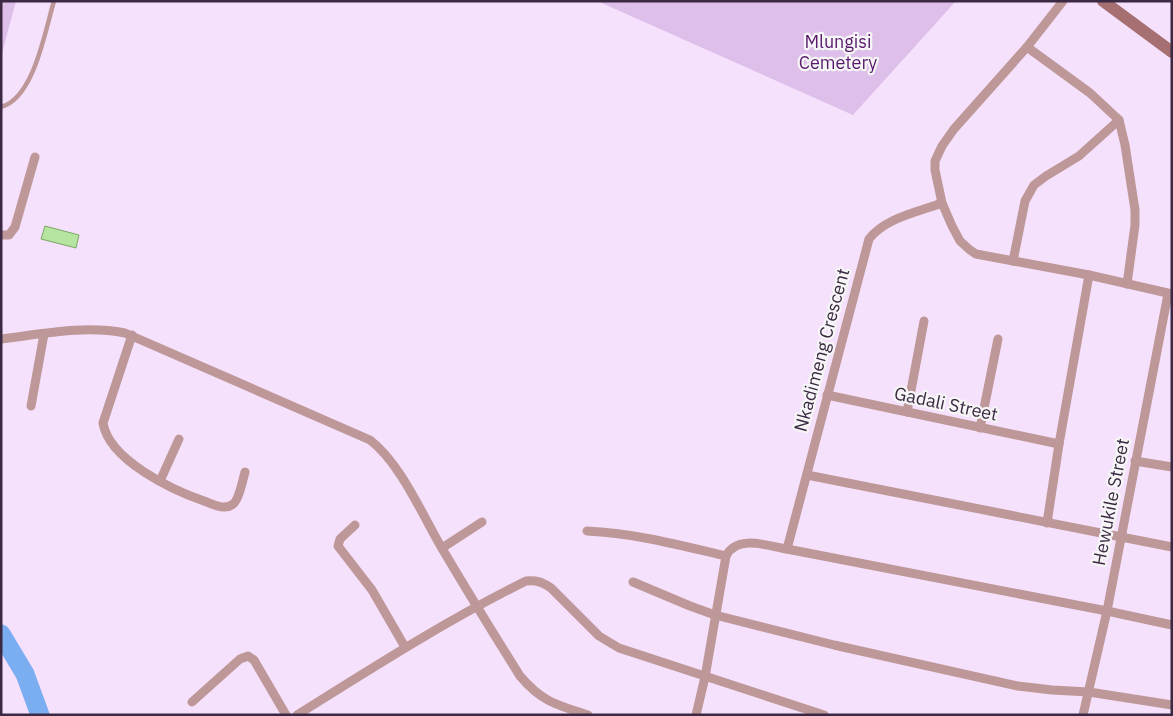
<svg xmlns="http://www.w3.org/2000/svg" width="1173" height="716" viewBox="0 0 1173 716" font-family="'IBM Plex Sans',sans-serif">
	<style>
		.green { fill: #debfea }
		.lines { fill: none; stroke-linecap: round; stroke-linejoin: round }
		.river { stroke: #7badf1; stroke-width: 19 }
		.building { fill: #b6e5a1; stroke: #7ba767 }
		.lane { stroke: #be9798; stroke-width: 4.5 }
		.street { stroke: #be9798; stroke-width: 9 }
		.secondary { stroke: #a66f72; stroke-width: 12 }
		.labels { text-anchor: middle; stroke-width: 4.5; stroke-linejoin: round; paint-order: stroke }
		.park-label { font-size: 18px; fill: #58196d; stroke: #f6f6f6 }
		.street-label { font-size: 18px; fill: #3b2842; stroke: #f6f6f6 }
	</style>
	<rect width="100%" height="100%" fill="#f5e1fc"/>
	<g class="green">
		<path d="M1,1H16L1,57Z"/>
		<path d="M597,1H956L853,115Z"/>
	</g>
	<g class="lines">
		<path class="river" d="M1,634L25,674L40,715"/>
	</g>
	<path class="building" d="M45,226L79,235L76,248L41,239Z"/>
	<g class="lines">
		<path class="lane" d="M1,107C34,98 45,31 54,1"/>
		<g class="street">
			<path d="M1063,1L1027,47L954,129L942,146L935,161V170L942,203L952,226L960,241L970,250L976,254L1089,275L1172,294"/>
			<path d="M1027,47L1090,93L1119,120L1125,145L1135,210V225L1127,284"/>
			<path d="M1,235H9L15,227L35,157"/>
			<path d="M1013,261L1025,201L1034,185L1046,176L1079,156L1119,120"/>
			<path d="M132,335L103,423C109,460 172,490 204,501C212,504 225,511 233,504C239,500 243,479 245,472"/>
			<path d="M1,339C42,334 84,325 125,333L370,440C400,463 421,512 440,545C466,589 493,633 520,676C542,702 557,705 588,715"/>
			<path d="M827,395L1059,444"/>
			<path d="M31,406L44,334"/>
			<path d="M907,412L924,321"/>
			<path d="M980,428L998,339"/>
			<path d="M1135,461L1172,467"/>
			<path d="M807,475L1172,547"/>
			<path d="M160,481L179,439"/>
			<path d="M1047,523L1059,444L1089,275"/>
			<path d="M355,525L340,539L338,546L372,590L405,647"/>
			<path d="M587,531C634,533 679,545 726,556"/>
			<path d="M442,548L482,522"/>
			<path d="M787,549L869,239C885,218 918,212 942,203"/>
			<path d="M633,582L690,606L715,615L834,645L1018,686L1052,690L1089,692L1172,705"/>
			<path d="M192,702L240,659L248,656L254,660L286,715"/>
			<path d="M297,715C372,668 447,620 526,581C537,580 542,582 551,588L599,636L619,648L824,715"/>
			<path d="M696,715L705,677L726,556C737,534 768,546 787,549L1107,611L1172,625"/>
			<path d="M1083,715L1107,611L1168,294"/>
		</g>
		<path class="secondary" d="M1103,1L1172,52"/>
	</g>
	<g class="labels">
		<g class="park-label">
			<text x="838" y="48">Mlungisi<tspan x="838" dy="21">Cemetery</tspan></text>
		</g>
		<g class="street-label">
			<text transform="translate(822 350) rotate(-75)" y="6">Nkadimeng Crescent</text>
			<text transform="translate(946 404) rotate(12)" y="6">Gadali Street</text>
			<text transform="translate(1111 502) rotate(-79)" y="6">Hewukile Street</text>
		</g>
	</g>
	<rect width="1173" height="716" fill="none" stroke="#3b2842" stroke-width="5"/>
</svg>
